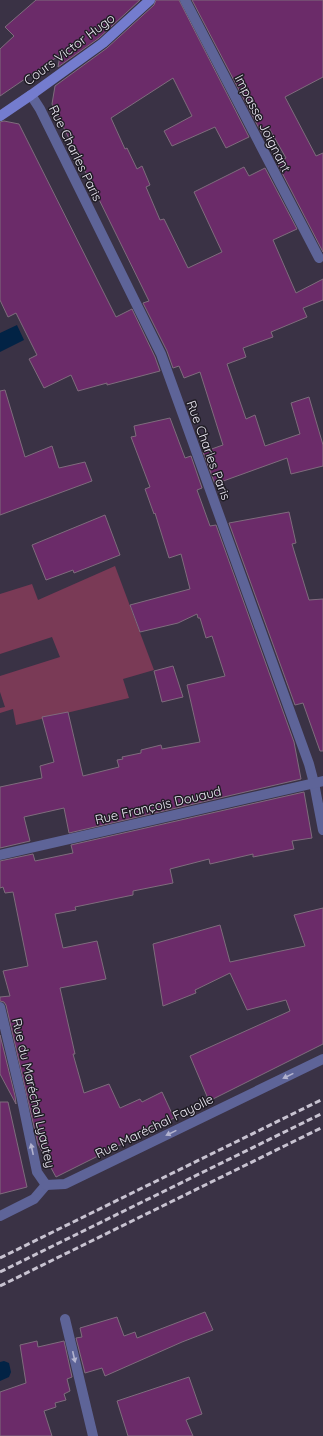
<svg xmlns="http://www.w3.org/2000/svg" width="323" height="1436" viewBox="0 0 323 1436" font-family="Quicksand,sans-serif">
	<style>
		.green { fill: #7a3a56 }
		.water { fill: #022345 }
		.building { fill: #6b2b69; stroke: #7f6c7d }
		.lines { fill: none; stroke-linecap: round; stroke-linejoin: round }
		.lane { stroke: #5e6498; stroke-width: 10 }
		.street { stroke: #5e6498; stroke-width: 10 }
		.secondary { stroke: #747cce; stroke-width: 10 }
		.rail { stroke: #c8c3d1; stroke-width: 3; stroke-dasharray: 6 3; stroke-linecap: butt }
		.oneway { fill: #b3b3cf }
		.labels { text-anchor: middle; stroke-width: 3; stroke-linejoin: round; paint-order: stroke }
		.street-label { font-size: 13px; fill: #ece8f4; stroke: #1f1c24 }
	</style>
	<rect width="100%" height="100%" fill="#3a3245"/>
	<path class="green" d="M115,566L154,670L123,679L129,698L16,725L13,709L0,713V708L5,707L0,692V676L60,657L52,637L0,654V594L32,584L38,600Z"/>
	<g class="water">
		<path d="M17,325L24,340L0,352V333Z"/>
		<path d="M4,1361L9,1363L11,1372L9,1377L0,1381V1362Z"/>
	</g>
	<g class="building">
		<path d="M36,0H140L99,38L58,67L60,55L0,96V49L14,36L5,27Z"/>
		<path d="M156,0H179L249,137L226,148L215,127L172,146L164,131L192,116L173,78L111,118L125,149L127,148L137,169L142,166L150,185L146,187L160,220L164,219L188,268L222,252L194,192L244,167L249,176L265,168L297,229L273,240L296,293L323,279V300L303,308L307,317L271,332L273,337L243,348L246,357L227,364L246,419L255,415L265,446L300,434L291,403L309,397L323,445V466L291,474L287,458L215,484L203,452L223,445L200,372L184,378L179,366L173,368L167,351L143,303L149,301L52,104L55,86L107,48L154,5Z"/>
		<path d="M192,0H323V77L285,97L316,156L323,153V252L277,163L286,158L269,128L261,132Z"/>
		<path d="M4,121L19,124L116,317L132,309L155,357L160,371L107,385V383L78,391L71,375L44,388L29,359L37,355L16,313L8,317L0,300V122Z"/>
		<path d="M5,390L25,457L52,446L59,468L85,462L92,481L0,515V391Z"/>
		<path d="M170,418L185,458L191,456L202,488L197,490L210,526L216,525L294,742L301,779L69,833L64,808L24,817L30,841L0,848V787L42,778L40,766L54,762L42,717L68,712L83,776L119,767L117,760L123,759L122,757L141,753V750L161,745L162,749L200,742L187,685L225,676L212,636L206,638L200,618H198L197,614L178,623L140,632L130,605L190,589L181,554L169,558L155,513L154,514L145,489L150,487L131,437L136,436L134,426Z"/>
		<path d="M289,512L296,543L292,544L309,600L323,599V751H320L303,703L295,705L229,523Z"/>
		<path d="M105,515L120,555L74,573L73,570L46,580L32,545Z"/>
		<path d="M173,666L183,697L162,702L154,671Z"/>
		<path d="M304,792L312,838L292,841L294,849L253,857V854L210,864L209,859L170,869L173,883L133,891V895L75,907L76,910L55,914L63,948L97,941L106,979L60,988L75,1054H73L84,1093L109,1084L120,1108L140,1099L142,1102L162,1092L174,1118L56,1177L38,1144L6,1005L4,1002L0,1001V997L10,996L3,971L28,966L13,892L5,893L3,887L0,888V861L33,854L35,861L73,853L71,845Z"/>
		<path d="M323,908V1044L209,1101L190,1056L290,1011L286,1000L247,1010L230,973L195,990L196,993L163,1006L153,944L220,925L230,962L276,952L305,946L294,915Z"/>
		<path d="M0,1035L15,1096L16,1104L0,1074Z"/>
		<path d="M0,1102H8L27,1187L0,1194Z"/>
		<path d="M205,1312L213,1330L182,1342L105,1376L102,1368L85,1373L76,1338L82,1337L80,1328L117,1317L124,1336L135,1332L137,1338Z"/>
		<path d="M37,1341L38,1347L64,1341L72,1377L67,1379L70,1391L64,1394L66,1400L55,1403L56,1407L44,1411L52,1436H0V1392L26,1383L20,1345Z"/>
		<path d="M189,1377L202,1414L186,1420L193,1436H128L117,1401Z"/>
	</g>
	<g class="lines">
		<path class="lane" d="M0,1216L34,1199L46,1185"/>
		<g class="street">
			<path d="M185,0L319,258"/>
			<path d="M31,95L40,109L161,354L309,764L314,783L323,830"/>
			<path d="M0,855L323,781"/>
			<path d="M0,1007L21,1095L37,1172L46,1185L65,1184L323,1059"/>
			<path d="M65,1319L93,1436"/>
		</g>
		<path class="secondary" d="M0,116L31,95L103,43L150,0"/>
		<g class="rail">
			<path d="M0,1258L323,1099"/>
			<path d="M0,1272L323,1113"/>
			<path d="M0,1286L323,1127"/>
		</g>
	</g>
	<defs><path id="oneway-solid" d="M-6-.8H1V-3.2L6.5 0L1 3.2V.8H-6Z"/></defs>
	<g class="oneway">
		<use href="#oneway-solid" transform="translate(288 1076) rotate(154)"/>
		<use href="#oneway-solid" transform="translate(171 1133) rotate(154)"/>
		<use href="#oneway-solid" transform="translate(32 1149) rotate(-102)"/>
		<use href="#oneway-solid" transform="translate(74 1357) rotate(77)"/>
	</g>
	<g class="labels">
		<g class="street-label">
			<text transform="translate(69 49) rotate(-37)" y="5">Cours Victor Hugo</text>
			<text transform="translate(263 123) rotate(63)" y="5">Impasse Joignant</text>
			<text transform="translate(76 153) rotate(64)" y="5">Rue Charles Paris</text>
			<text transform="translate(209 450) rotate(70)" y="5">Rue Charles Paris</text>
			<text transform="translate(158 805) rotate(-13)" y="5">Rue François Douaud</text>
			<text transform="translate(34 1093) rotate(77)" y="5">Rue du Maréchal Lyautey</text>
			<text transform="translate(154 1126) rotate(-26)" y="5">Rue Maréchal Fayolle</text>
		</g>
	</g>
</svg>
